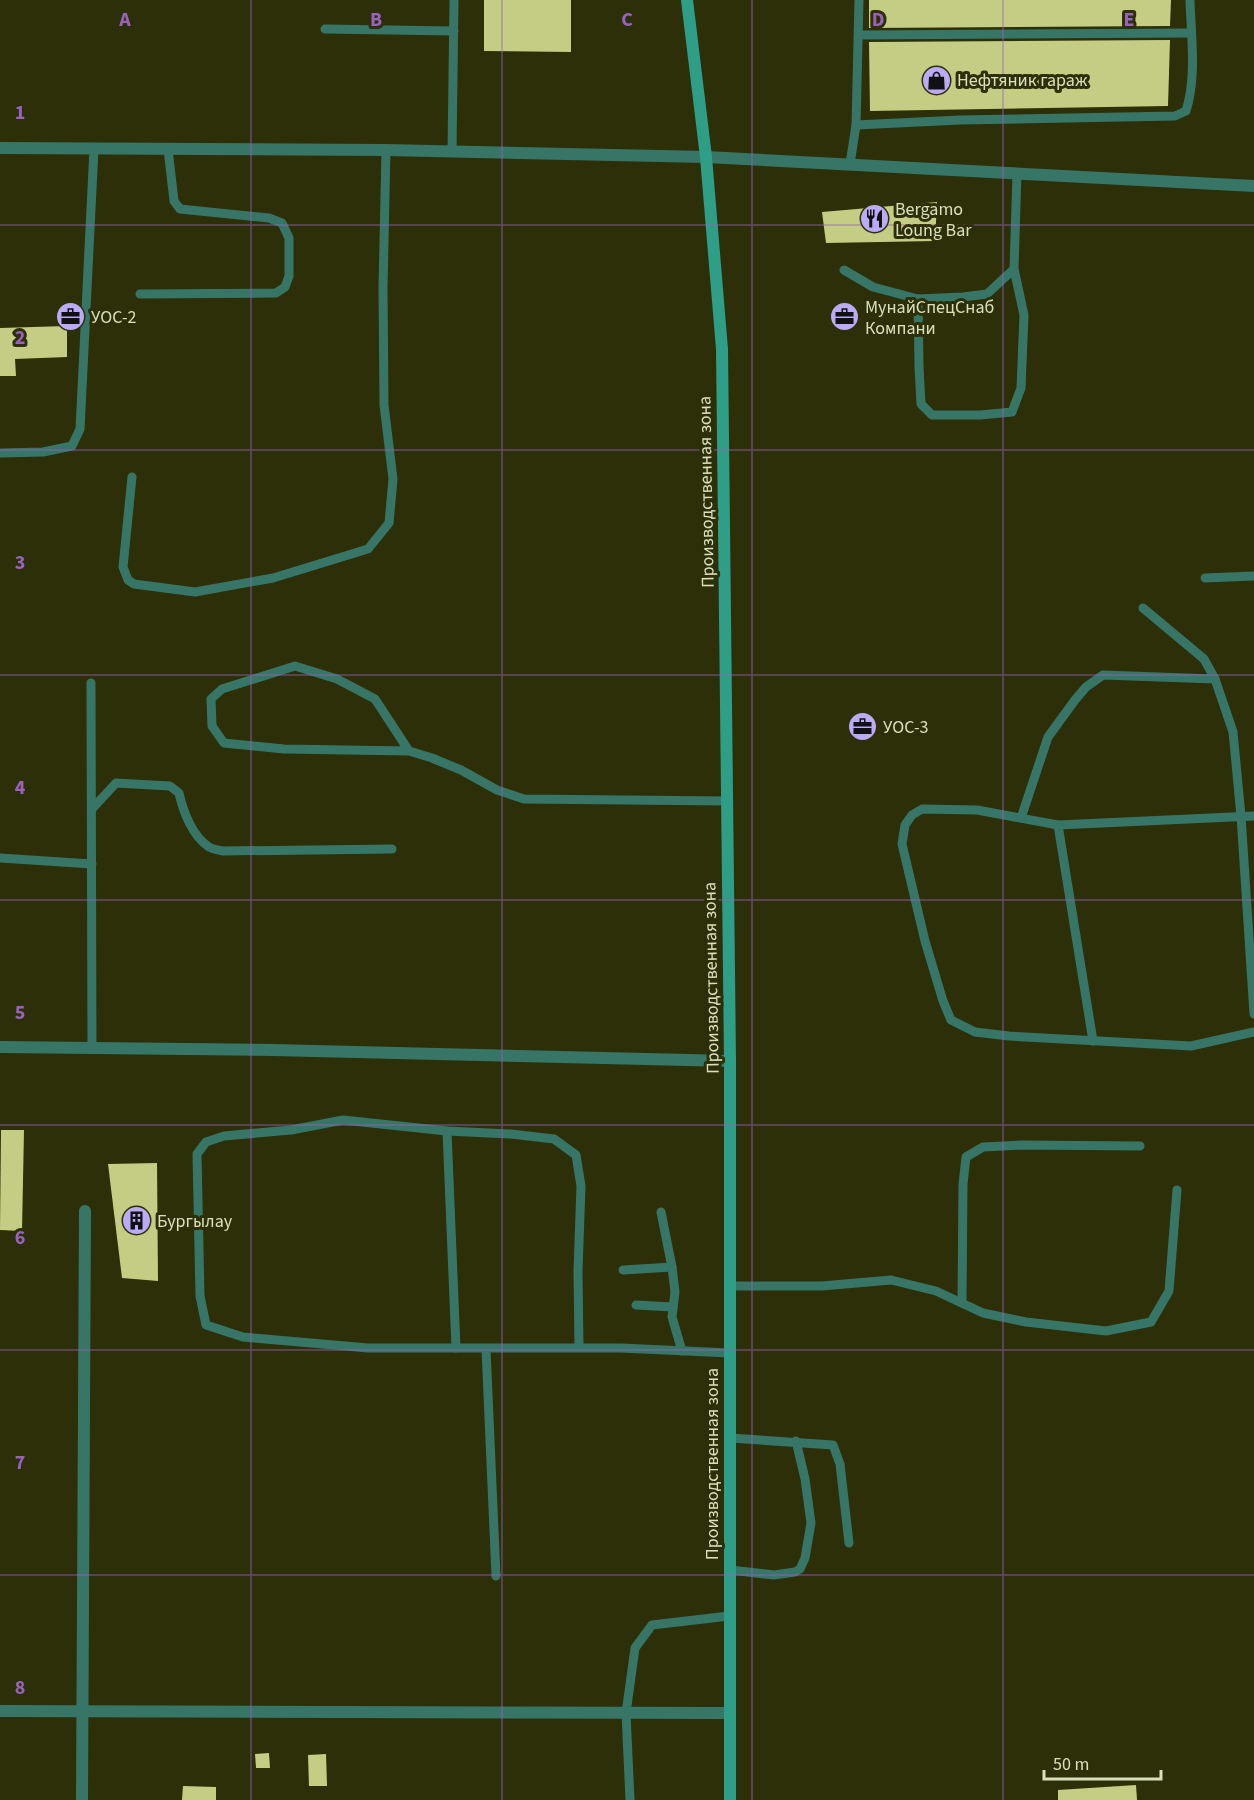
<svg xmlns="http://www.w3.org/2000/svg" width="1254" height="1800" viewBox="0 0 1254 1800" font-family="'Source Sans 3',sans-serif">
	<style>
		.building { fill: #c4cd83 }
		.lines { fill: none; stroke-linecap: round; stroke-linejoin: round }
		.service { stroke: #377666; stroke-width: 9 }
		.minor { stroke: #377666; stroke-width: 12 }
		.tertiary { stroke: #377666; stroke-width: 12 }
		.secondary { stroke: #2e9f86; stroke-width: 12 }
		.grid { fill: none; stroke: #9862be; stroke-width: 1.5; stroke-opacity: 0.55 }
		.labels { text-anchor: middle; stroke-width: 6; stroke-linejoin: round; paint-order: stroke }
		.poi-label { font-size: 18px; fill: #dae0bb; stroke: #2c2f07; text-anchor: start }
		.street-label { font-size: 18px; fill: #dae0bb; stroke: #2c2f07 }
		.grid-label { font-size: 20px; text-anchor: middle; font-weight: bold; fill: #9862be; stroke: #2c2f07; stroke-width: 6; stroke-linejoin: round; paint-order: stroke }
	</style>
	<rect width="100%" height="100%" fill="#2c2f07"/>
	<g class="building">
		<path d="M484,0H571V52L484,51Z"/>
		<path d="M869,0H1171L1170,26L869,28Z"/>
		<path d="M1170,40L1168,106L870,111L869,42Z"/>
		<path d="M937,202L935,241L826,243L822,212Z"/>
		<path d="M67,326V357L15,359L16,376H0V328Z"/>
		<path d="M1,1130H24L22,1231L0,1230Z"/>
		<path d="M157,1163L158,1281L122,1278L108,1164Z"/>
		<path d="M269,1753L270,1768H256L255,1754Z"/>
		<path d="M326,1754L327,1786H309L308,1755Z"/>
		<path d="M1136,1785L1137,1800H1058V1790Z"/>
		<path d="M183,1786L216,1787V1800H182Z"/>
	</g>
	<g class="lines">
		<g class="service">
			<path d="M325,29L454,31"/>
			<path d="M859,35L1191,33"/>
			<path d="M856,125L960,120L1175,116L1186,111C1197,76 1191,36 1190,0"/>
			<path d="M452,152L454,0"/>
			<path d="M850,164L856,125L859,0"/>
			<path d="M844,270L873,287L918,299L963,297L987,294L1014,269"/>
			<path d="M140,294L276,293L285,287L289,276V238L282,223L269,218L180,209L174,201L168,149"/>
			<path d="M918,299L919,367L921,404L932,415H980L1012,412L1021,388L1024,315L1014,269L1017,173"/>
			<path d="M0,453L43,452L72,446L80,429L94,149"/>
			<path d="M132,477L123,567L128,580L134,584L195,592L273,578L368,549L389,523L393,479L384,405L383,288L386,150"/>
			<path d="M1205,578L1254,576"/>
			<path d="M1143,608L1204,659L1215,679L1233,732L1241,816L1254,1014"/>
			<path d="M91,683L92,1048"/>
			<path d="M409,751L375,699L337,679L295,666L222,689L211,699L212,726L224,743L284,749L409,751L432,758L461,770L497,790L524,799L727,801"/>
			<path d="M92,809L116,783L170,786L179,793C183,811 192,836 209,847C212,849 218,850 223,851L392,849"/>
			<path d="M1254,816L1058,825L977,810L922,809L912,815L905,825L902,844L925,941L943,1001L951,1020L975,1032L1009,1036L1191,1046L1254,1032"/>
			<path d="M1021,818L1048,737L1075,700L1086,687L1103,675L1215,679"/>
			<path d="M1058,825L1093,1041"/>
			<path d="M0,858L92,864"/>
			<path d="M447,1131L456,1348"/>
			<path d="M661,1212L672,1267L675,1292L672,1317L682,1351"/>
			<path d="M623,1270L672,1267"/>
			<path d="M730,1286H822L891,1280L936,1291L983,1313L1026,1322L1106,1331L1151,1322L1169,1291L1177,1190"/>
			<path d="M962,1303L963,1184L966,1157L983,1147L1022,1145L1140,1146"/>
			<path d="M636,1305L673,1307"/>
			<path d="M579,1348L578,1271L581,1186L576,1155L554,1139L511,1134L447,1131L343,1120L291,1130L224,1136L206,1142L197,1154L200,1296L206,1325L243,1337L368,1348H621L730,1353"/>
			<path d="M486,1349L496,1576"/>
			<path d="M730,1438L833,1445L840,1464L849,1543"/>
			<path d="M730,1570L774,1575L795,1572L800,1569L805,1558L811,1523L805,1479L796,1441"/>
			<path d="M630,1800L626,1713L635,1648L652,1625L729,1616"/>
		</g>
		<g class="minor">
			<path d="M0,1047L273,1050L730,1061"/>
			<path d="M82,1800L85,1211"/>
		</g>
		<g class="tertiary">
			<path d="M0,148L386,150L706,157L1254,186"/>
			<path d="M0,1711L730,1713"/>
		</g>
		<path class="secondary" d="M687,0L706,157L722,349L730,1061V1800"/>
	</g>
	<path class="grid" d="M251,0V1800M502,0V1800M752,0V1800M1003,0V1800M0,225H1254M0,450H1254M0,675H1254M0,900H1254M0,1125H1254M0,1350H1254M0,1575H1254"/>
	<defs>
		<symbol id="shop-disc" viewBox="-11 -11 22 22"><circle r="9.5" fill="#bbaaf6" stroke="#2c2f07"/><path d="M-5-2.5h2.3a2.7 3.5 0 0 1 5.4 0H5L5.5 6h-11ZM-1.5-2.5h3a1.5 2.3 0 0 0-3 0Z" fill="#111"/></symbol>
		<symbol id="restaurant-disc" viewBox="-11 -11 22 22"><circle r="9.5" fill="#bbaaf6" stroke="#2c2f07"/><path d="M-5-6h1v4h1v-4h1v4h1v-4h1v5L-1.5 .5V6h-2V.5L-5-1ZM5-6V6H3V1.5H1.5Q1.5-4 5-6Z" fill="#111"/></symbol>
		<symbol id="office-disc" viewBox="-11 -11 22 22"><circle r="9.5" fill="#bbaaf6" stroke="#2c2f07"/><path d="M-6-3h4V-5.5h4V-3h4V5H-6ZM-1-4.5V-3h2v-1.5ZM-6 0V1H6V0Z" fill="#111"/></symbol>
		<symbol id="building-disc" viewBox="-11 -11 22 22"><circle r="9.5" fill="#bbaaf6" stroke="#2c2f07"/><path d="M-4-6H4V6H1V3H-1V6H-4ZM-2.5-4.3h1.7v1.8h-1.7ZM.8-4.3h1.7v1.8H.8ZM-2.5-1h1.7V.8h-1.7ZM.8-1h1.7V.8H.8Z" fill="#111"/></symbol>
	</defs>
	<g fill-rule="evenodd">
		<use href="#shop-disc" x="920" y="64" width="33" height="33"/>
		<use href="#restaurant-disc" x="858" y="202" width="33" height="33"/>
		<use href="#office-disc" x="54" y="300" width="33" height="33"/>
		<use href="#office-disc" x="828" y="300" width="33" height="33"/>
		<use href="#office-disc" x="846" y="710" width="33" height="33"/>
		<use href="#building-disc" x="120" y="1204" width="33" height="33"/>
	</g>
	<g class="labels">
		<g class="poi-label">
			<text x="957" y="86">Нефтяник гараж</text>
			<text x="895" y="215">Bergamo<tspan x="895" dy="21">Loung Bar</tspan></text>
			<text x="865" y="313">МунайСпецСнаб<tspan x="865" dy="21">Компани</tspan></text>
			<text x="91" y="323">УОС-2</text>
			<text x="883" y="733">УОС-3</text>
			<text x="157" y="1227">Бургылау</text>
		</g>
		<g class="street-label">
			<text transform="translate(706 492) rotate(-91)" y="6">Производственная зона</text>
			<text transform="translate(711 978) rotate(-91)" y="6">Производственная зона</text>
			<text transform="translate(712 1464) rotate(-90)" y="6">Производственная зона</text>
		</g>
	</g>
	<g class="grid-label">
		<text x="125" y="26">A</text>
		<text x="376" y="26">B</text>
		<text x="627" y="26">C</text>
		<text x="878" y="26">D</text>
		<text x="1129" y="26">E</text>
		<text x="20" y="119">1</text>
		<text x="20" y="344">2</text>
		<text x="20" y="569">3</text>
		<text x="20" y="794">4</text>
		<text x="20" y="1019">5</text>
		<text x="20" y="1244">6</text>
		<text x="20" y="1469">7</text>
		<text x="20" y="1694">8</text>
	</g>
	<path d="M1044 1770v9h117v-9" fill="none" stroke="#dae0bb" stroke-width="3"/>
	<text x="1053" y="1770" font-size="18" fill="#dae0bb" stroke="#2c2f07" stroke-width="4.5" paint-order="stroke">50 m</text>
</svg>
